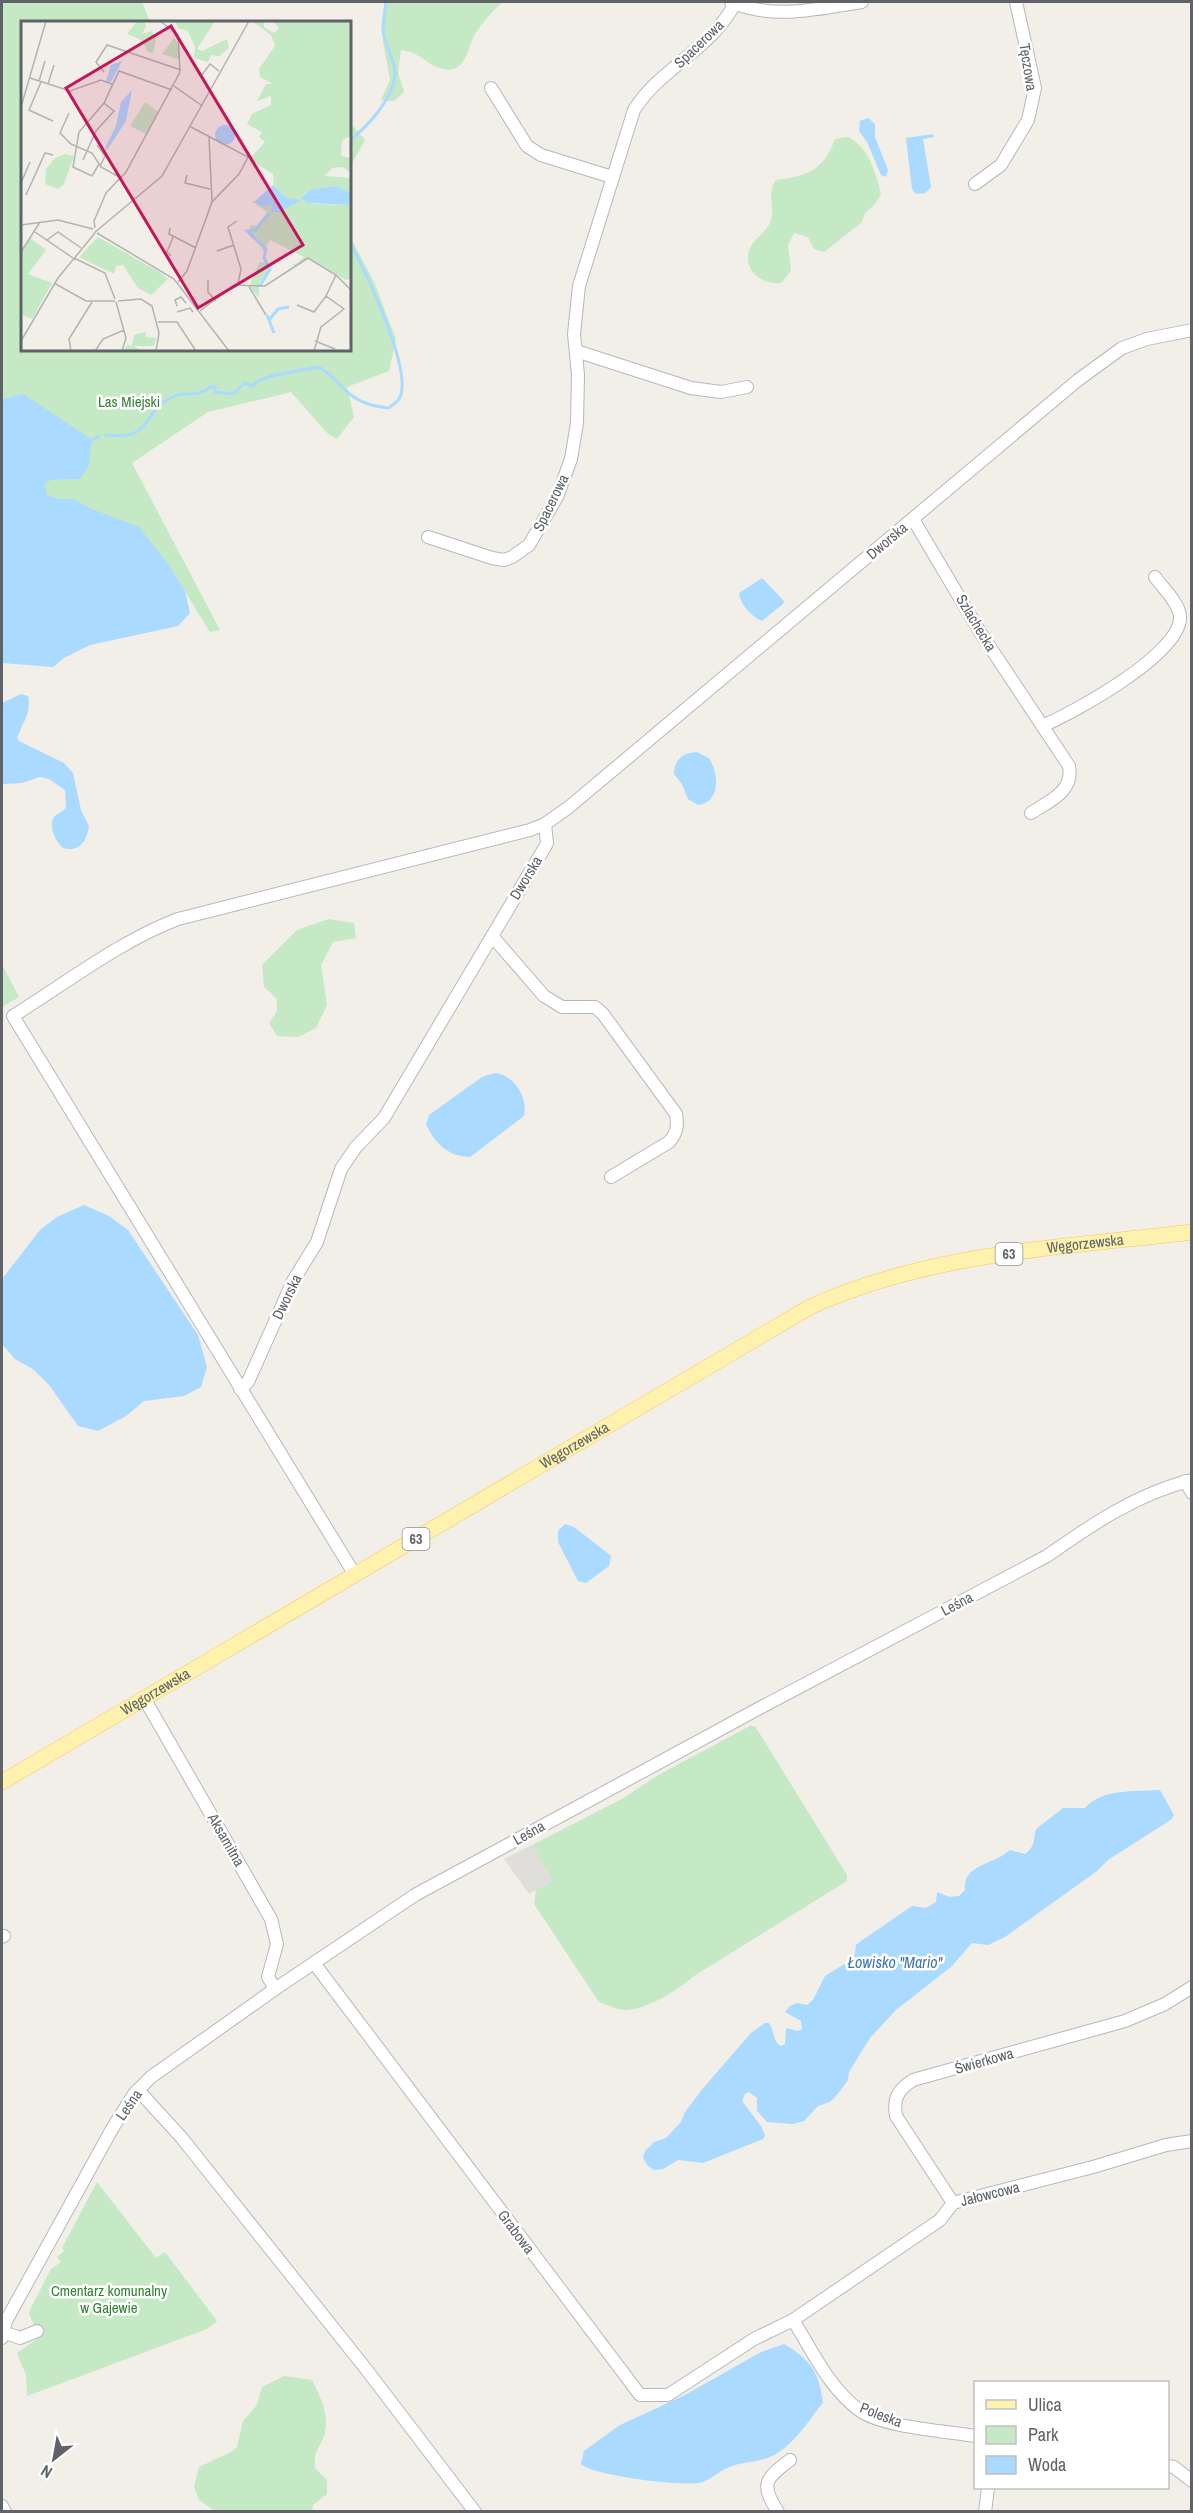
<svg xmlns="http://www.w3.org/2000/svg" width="1193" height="2513" viewBox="0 0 1193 2513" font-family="'Archivo Narrow',sans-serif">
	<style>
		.industrial { fill: #e0deda }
		.green { fill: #c5e8c5 }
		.water { fill: #aadaff }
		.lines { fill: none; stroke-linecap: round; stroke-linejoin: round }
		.stream { stroke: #aadaff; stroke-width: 3 }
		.minor-casing { stroke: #b5b8bc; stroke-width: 14 }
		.major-casing { stroke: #f2c960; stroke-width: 16 }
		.minor { stroke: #fff; stroke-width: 12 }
		.major { stroke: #fff2af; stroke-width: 15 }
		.labels { text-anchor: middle; stroke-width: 5; stroke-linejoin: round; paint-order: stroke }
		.shield { fill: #fff; stroke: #8f9295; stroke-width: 1.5 }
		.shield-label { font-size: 14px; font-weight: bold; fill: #5f6368 }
		.street-label { font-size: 15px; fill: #5f6368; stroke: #fff }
		.park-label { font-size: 15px; fill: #348238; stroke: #fff }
		.water-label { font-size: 16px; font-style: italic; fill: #4174aa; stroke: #fff }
		.inset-river { fill: none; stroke: #aadaff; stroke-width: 3 }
		.inset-road { fill: none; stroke: #b3b3b1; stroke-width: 1.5 }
		.view { fill: #c2185b; fill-opacity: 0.15; stroke: #c2185b; stroke-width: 3 }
		.inset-edge { fill: none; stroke: #5f6368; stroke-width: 3 }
	</style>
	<rect width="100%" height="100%" fill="#f1efe8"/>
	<path class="industrial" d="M532,1845L553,1881L529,1894L504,1859Z"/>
	<g class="green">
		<path d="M2,2H142L150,22H22V350H350V237L374,282L396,339L389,371L347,387L354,417L337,439L328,434L291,392L208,412L132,463L220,630L210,632L168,564L92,509L74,499H58L47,496L44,484L51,480L80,479L23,394L2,399Z"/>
		<path d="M386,2H503C492,11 483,22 475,34C467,48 466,74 444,69C427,66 423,53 401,50L398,72L404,92L394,101L381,100L390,80L383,41Z"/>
		<path d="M353,126L365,140L350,167V129Z"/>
		<path d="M848,137C869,148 876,172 881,195L873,206L865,213L862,222L824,252L814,249L808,237L794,233L788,245L791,271L781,283C760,285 740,268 751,246C757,236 768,231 771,220C775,204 766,196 776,180C808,176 824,170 835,139Z"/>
		<path d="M329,919L354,923L356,938L333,942L321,965L327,1005L316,1028L298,1037L277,1036L269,1023L277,1011V999L264,987L262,965L297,930Z"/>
		<path d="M2,964L19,997L2,1007Z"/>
		<path d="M750,1726H755L847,1875V1881L694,1976C677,1990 649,2009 626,2010C617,2010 608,2005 599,2002L534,1904L536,1890L553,1881L532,1845L622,1799L660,1774Z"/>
		<path d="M97,2182L156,2258L165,2252L217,2321L207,2329L27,2396L26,2375L17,2353L40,2337L29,2314L31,2308L51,2269L61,2262L57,2257L64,2251L62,2248Z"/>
		<path d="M284,2376L312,2380C321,2398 330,2416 324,2436C318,2452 314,2448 315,2468L327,2480V2494L313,2505L312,2511H215L199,2500L194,2487L199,2467L231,2452L237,2447L243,2421L257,2405L262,2387Z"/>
	</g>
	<g class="water">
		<path d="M868,118L875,124V137L888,170L886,177L881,175L867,142L859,131L860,121Z"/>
		<path d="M933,134L934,137L923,139L931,187L925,193L916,194L912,189L906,138Z"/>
		<path d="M23,394L92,440L88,468L80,479L51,480L45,484L47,495L58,499H74L92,509L139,527L168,564L185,591L190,613L178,626L90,645L64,658L53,667L2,663V399Z"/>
		<path d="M762,578L784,601L783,604L762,621C752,617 740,604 739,593Z"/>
		<path d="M21,694L28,696C32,713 22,723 17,738L19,741L64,763L73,773L81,810L89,826C87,841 79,853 63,848C56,842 48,826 54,817C58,813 62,812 66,808L65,790L49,779L40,777L22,783L2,784V703Z"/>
		<path d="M697,752L709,758C719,774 721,802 698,805L688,799L682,784L674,774C674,759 683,753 697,752Z"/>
		<path d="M495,1073C515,1075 528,1098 524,1116L470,1157C449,1157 434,1143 426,1124L429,1115L482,1077Z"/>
		<path d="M84,1205L109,1216L128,1230L198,1335L207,1367L201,1387L184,1396L144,1401L126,1416L98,1431L78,1426L49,1385L34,1370L15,1359L2,1344V1279L40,1230L57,1217Z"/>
		<path d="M565,1524L574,1527L611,1556L609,1566L586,1583L578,1581L558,1542V1531Z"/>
		<path d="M1160,1790L1174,1815L1172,1819L1108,1860L1097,1871L1005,1937L988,1945L972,1943L952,1966L896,2010L870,2038L849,2072L848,2080L837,2095L830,2102L818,2106L804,2121L793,2124L767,2122L757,2111V2098L749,2092L745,2094L742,2101L761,2126L765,2136L763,2139L703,2163L678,2160L663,2169L654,2170L648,2166L643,2158L645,2151L654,2142L666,2138L681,2122L685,2112L704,2087L752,2032L765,2023H769C774,2030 773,2042 781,2046L785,2044L786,2028L798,2031L802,2029L801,2021L785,2012L790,2006L797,2003L807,2005L813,2000L825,1976L854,1958L856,1945L861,1941L912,1906L926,1908L936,1902L937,1892L950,1897L959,1896L965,1890C962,1864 996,1864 1010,1850L1025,1854C1036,1846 1033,1840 1036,1829L1063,1808H1085C1103,1788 1134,1792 1160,1790Z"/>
		<path d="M784,2344C811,2360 819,2372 823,2403C809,2420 795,2443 776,2454C761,2463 742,2461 727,2468C718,2472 708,2482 699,2483C680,2486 594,2476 581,2464L584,2451L620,2425L685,2395L761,2352Z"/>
	</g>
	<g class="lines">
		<g class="stream">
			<path d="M350,140C368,126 392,100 395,76C396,60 384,45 383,30C383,21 385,10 386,2"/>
			<path d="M106,435C154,441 140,413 172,397C186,390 196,399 212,386L215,387V392L233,394L245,383L252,386C261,375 303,370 319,367C328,372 334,379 341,386C355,401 369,406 389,408C392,405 397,402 399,399C415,373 364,269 350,243"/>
			<path d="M92,440L99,436"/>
		</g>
		<defs>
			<g id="minor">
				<path d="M731,2C774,20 818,9 862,2"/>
				<path d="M491,88L527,146L541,155L612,177"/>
				<path d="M975,184L1001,165L1028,120L1035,88L1016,2"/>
				<path d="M576,351L691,388L721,392L747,387"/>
				<path d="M913,519L980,632L1069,766C1074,792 1049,801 1031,813"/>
				<path d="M428,537L492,558L504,560L512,557L529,545L557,497L571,459L577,423L578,375L574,334L579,286L634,110C660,68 713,48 735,3"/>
				<path d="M1042,726C1073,713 1183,653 1180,616C1179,603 1163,588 1155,577"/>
				<path d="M492,936L544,996L562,1007H595L603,1014L676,1114C678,1126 677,1133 669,1142L611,1177"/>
				<path d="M240,1389L248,1382L293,1281L317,1242L341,1169L356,1147L384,1118L545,847L547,843L545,824"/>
				<path d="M1185,1481L1192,1493"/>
				<path d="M355,1575L13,1016C66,983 120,941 178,919L530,830L545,824L569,807L1078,380L1122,348L1147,339L1192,330"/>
				<path d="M144,1698L271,1919L277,1944L268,1977L275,1989"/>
				<path d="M2,1937L4,1936"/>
				<path d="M314,1963L640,2395H668L754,2339L793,2320L940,2220L953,2203L1093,2167L1166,2145L1192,2141"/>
				<path d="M138,2090L181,2137L366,2369L475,2512"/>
				<path d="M953,2203L896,2116C893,2098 898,2090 913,2080L1125,2021L1165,2004L1192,1987"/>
				<path d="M793,2320C812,2350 829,2388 859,2410C882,2427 945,2431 976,2436"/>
				<path d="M3,2332L20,2338L37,2331"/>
				<path d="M2,2338L6,2321L112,2129L134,2094L151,2077L275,1989L415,1895L756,1710L1047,1556C1091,1525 1138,1493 1192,1480"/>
				<path d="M1168,2466L1174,2467L1192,2481"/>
				<path d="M2,2506L5,2512"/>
				<path d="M778,2512C760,2484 765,2479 790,2460"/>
				<path d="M985,2512L988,2488"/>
			</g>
			<g id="major">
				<path id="s1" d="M2,1782L810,1307C931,1252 1061,1248 1192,1232"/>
			</g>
		</defs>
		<use href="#minor" class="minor-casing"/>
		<use href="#major" class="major-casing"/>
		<use href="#minor" class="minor"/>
		<use href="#major" class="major"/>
	</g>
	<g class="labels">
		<g class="shield">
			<rect x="995.5" y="1243" width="27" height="22" rx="4.5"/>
			<rect x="402.5" y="1528" width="27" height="22" rx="4.5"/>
		</g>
		<g class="shield-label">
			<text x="1009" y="1259">63</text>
			<text x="416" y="1544">63</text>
		</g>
		<g class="street-label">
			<text transform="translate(699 44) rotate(-44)" y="5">Spacerowa</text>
			<text transform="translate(1028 67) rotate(81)" y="5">Tęczowa</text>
			<text transform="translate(551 503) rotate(-64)" y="5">Spacerowa</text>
			<text transform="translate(887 541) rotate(-40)" y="5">Dworska</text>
			<text transform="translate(976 623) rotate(59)" y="5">Szlachecka</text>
			<text transform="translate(526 878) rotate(-59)" y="5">Dworska</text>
			<text dy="5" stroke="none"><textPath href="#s1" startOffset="1221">Węgorzewska</textPath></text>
			<text transform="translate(287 1297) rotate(-64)" y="5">Dworska</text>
			<text dy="5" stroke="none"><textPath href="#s1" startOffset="664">Węgorzewska</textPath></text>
			<text transform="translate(957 1604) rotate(-28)" y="5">Leśna</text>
			<text dy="5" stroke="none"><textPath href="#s1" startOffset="178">Węgorzewska</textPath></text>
			<text transform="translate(529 1833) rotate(-29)" y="5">Leśna</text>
			<text transform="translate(226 1840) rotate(60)" y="5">Aksamitna</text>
			<text transform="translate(984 2061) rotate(-16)" y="5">Świerkowa</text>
			<text transform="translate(129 2105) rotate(-55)" y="5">Leśna</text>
			<text transform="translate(990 2194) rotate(-14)" y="5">Jałowcowa</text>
			<text transform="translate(516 2232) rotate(53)" y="5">Grabowa</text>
			<text transform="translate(881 2415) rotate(21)" y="5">Poleska</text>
		</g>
		<g class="park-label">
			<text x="129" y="407">Las Miejski</text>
			<text x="109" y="2296">Cmentarz komunalny<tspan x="109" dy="17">w Gajewie</tspan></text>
		</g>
		<g class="water-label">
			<text x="895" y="1968">Łowisko "Mario"</text>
		</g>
	</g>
	<g transform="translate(21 21)">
		<rect width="330" height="330" fill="#f1efe8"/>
		<path d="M116,0H123L125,5L121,13L131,10L135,19L132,32L127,31L120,19L106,13ZM154,0H194L176,28L181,30L206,18L208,27L198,35L190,34L187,41L173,37L174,26L167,10L157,7ZM231,0H243V6L253,12L258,7L252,0H330V115L321,119L320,135L330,137V152L322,146L311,147L304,155L330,157V172L313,165L289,169L281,175L292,183L326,184L330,178V257L325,259L289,237L274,246L271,242L275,243L283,236L249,219L242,231L240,223L229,216V204L236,205L246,191L230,180L263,187L279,179L261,175L253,165L252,153L228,138L244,121L238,116L241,111L226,103L231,93L250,84V75L236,80L245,63H252L239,56L238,48L254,25L250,14ZM153,17L158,24L159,39L141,33ZM124,81L138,91L125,113L109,105ZM44,133L53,135L43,163L37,168L24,163L25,148L33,138ZM77,216L138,251L147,258L130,274L117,267L102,244L95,245L93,253L58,236ZM9,217L25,229L7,253L31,262L11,298L0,293V232ZM243,236L249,248L238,262V276L228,266L238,242L244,241ZM125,311V316L135,317L133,325H112L120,329L103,330L106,324L111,325L113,314Z" fill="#c5e8c5"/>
		<path d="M101,40L90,61L85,60L90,44ZM111,69L105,100L86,129L84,127L95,105L100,81ZM194 114a10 10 0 1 1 20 0a10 10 0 1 1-20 0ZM252,164L264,176L280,179L259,191H250L251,184L242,186L233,181ZM314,165L330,172L328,184L287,182L280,177L289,169Z" fill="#aadaff"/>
		<path class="inset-river" d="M239,265L249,248L243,237L245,228L226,210L234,209L249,192M246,294L253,312M249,298L257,288L268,286"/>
		<path class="inset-road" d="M83,51L75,41L86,24L160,49M180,55L189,43L198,50M9,57L49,70L80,59L91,63M18,60L24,40M20,61L8,89L32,100M27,63L33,44M153,65L180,84M0,86L25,0M48,92L39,112L50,123L71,132L80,146L100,157M188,116L191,181M76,124L84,135L79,145M62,139L75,110L93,90L83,82M78,143L71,155L52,146L58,111L83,82L98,50L151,69M166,154L164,162L189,168M0,162L9,141M5,174L24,132L32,134M216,200L207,206L220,248L217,263M0,204L37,199L72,208M80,206L73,212L141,155L228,0M74,207L73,200L85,172L105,151L159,51L157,14L139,0M149,207L148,213L175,227M14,211L52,237M76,212L153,258L208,330M26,219L37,211L60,227M196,230L213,224M0,231L19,201M150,235L146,231L152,216M53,237L84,252L94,278M315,254L330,269M187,259V271L195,280M157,261L166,250L191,181L218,153L227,136L170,106M33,262L65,280H94M227,264L245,294M97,280L120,278L131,285L138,312L135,330M95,281L105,317L101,330M276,284L293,291L305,275M156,285L154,279L160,276L165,282M179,290L213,264L244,265L287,237L315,254L305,275L323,288L300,306L293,330M156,291L169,287L172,291M137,301H156L175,330M0,320L37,257L74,212M294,320L314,328M50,330L48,318L71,281M74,330L82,318L103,309"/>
		<path class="view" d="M150,5L282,224L177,287L45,67Z"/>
		<rect width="330" height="330" class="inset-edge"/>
	</g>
	<rect width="1193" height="2513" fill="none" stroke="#5f6368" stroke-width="6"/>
	<rect x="974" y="2381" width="195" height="108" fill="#ffffff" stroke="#bfc1c3" stroke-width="1.5"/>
	<rect x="986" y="2400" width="30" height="9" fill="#fff2af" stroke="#bfc1c3" stroke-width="1.5"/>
	<text x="1028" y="2411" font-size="18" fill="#5f6368">Ulica</text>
	<rect x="986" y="2426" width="30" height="18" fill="#c5e8c5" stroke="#bfc1c3" stroke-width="1.5"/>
	<text x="1028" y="2441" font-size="18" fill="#5f6368">Park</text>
	<rect x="986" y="2456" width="30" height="18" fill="#aadaff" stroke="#bfc1c3" stroke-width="1.5"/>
	<text x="1028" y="2471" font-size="18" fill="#5f6368">Woda</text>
	<g transform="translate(54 2459) rotate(211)" stroke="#ffffff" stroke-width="4.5" paint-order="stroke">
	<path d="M0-4.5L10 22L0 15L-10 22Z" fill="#5f6368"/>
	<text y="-9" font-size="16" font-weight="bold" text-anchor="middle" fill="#5f6368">N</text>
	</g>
</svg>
